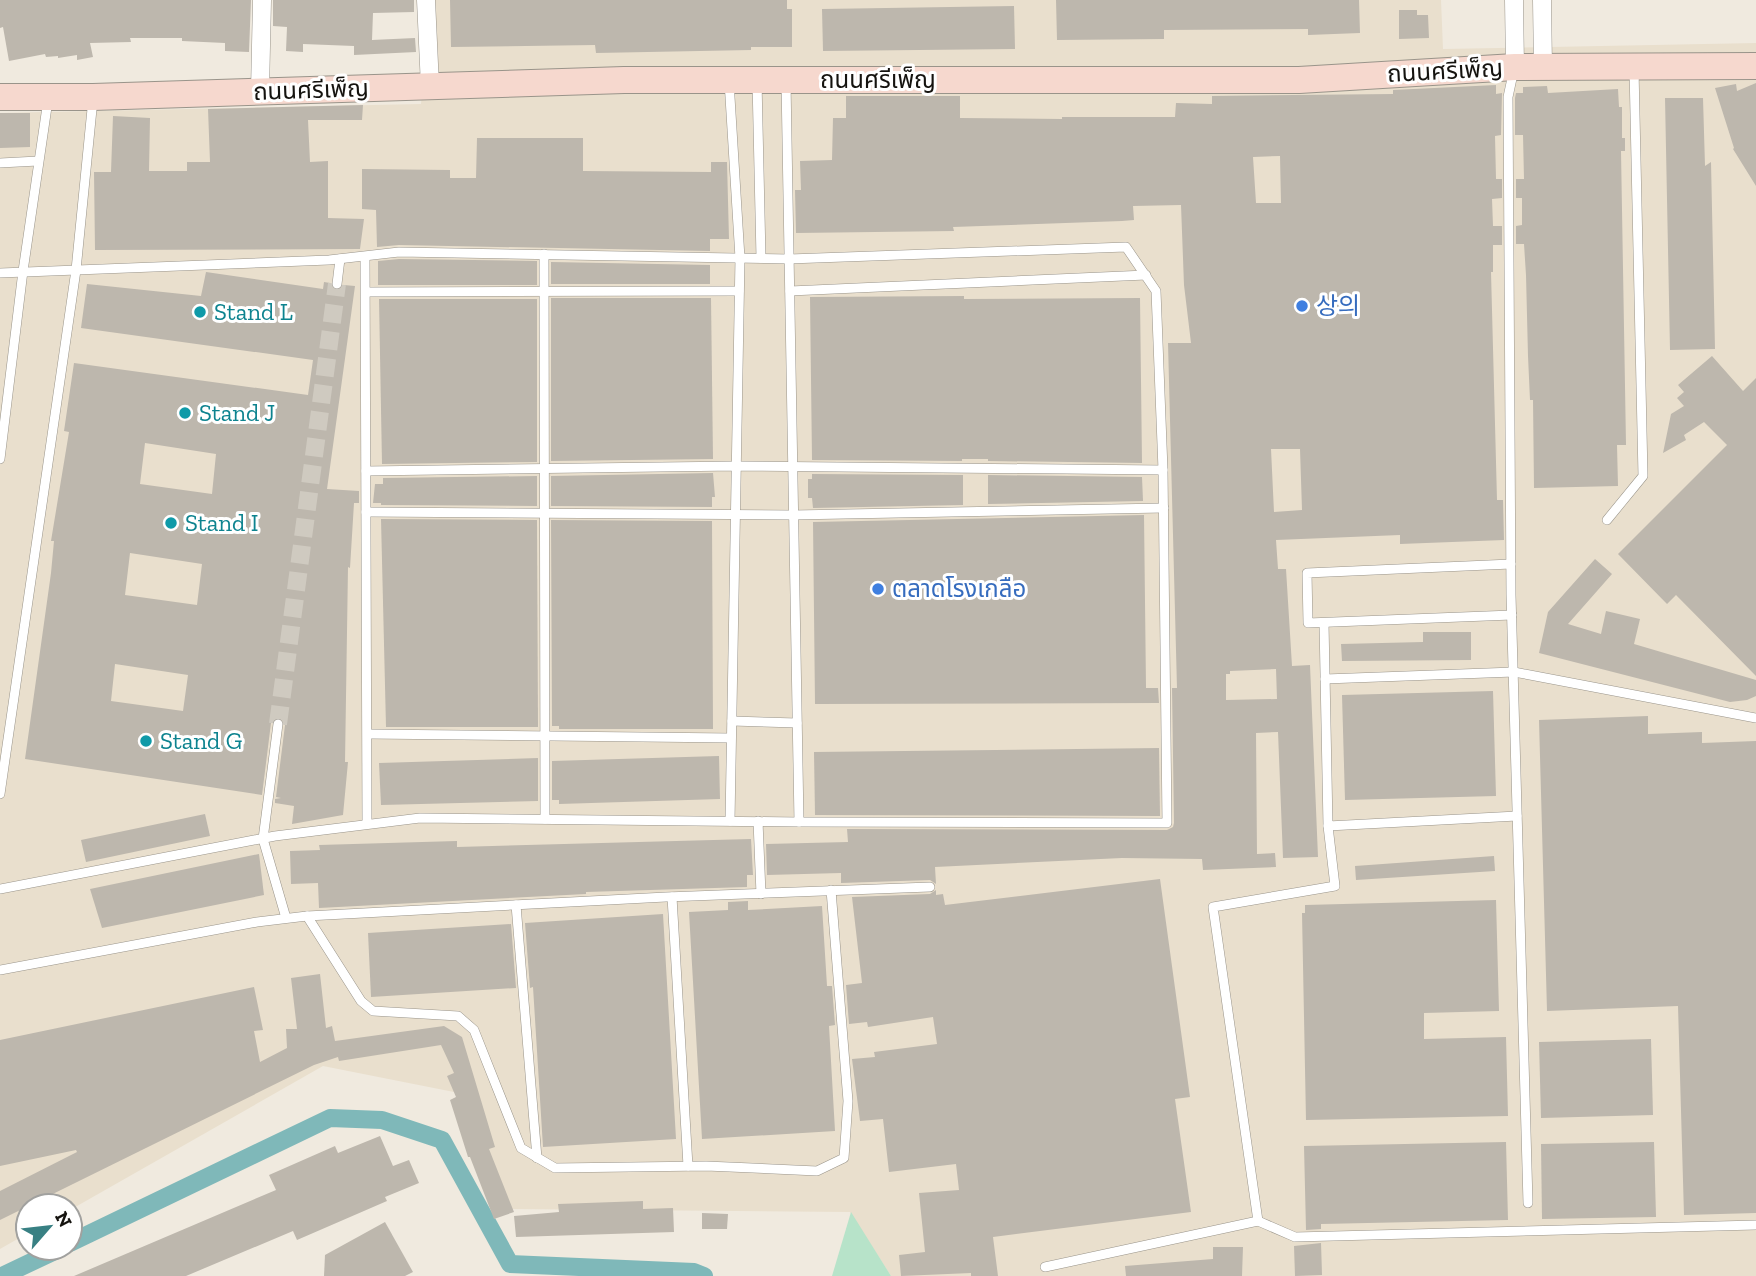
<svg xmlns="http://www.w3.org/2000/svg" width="1756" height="1276" viewBox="0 0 1756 1276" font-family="'Zilla Slab','Noto Sans KR','Noto Sans Thai',serif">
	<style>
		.built { fill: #e9dfcd }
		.green { fill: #b7e3c9 }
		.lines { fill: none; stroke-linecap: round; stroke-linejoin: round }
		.canal { stroke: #7fb8b9; stroke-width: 18 }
		.building { fill: #bdb7ad; fill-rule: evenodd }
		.street-tunnel { stroke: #cfcac0; stroke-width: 18; stroke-dasharray: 18 9; stroke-linecap: butt }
		.lane-casing { stroke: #99948a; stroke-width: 10 }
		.street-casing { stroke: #99948a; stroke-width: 19 }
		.secondary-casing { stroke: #99948a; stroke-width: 28 }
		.lane { stroke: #fff; stroke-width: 9 }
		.street { stroke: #fff; stroke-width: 18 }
		.secondary { stroke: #f6d8ce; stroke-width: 26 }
		.shop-dot { fill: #3f7fe0; stroke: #fff; stroke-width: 2.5 }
		.culture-dot { fill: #0f9aa8; stroke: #fff; stroke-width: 2.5 }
		.labels { text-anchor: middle; stroke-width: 6; stroke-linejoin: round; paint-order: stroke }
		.street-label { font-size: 24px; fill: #15130f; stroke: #fff }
		.shop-label { font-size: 24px; fill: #366cbe; stroke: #fff; text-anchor: start }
		.culture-label { font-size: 24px; fill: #0d838f; stroke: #fff; text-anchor: start }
	</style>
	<rect width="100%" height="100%" fill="#f0eadf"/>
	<path class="built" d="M430,0H1441L1443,49L1756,43V1276H891L850,1212L511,1209L459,1093L323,1066L70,1210V1206H28V1233L0,1249V113L421,104Z"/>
	<path class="green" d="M851,1212L891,1276H832Z"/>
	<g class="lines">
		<g class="canal">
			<path d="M70,1243L330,1118L382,1120L442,1140L510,1264L694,1272L704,1276"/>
			<path d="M2,1276L61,1248"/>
		</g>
	</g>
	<g class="building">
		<path d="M0,0H251L249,52L225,51V43L182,41V38H130L131,42L90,43L93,57L77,60V55L58,58V56L46,57L45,54L9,61L3,27L0,28Z"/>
		<path d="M273,0H414V12L373,13L372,40L415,38L416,52L354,55V46L303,44V52L286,51L287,27L273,26Z"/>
		<path d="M450,0H787V9H792V47H751V50L596,53L595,45L451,47Z"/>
		<path d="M1056,0H1359L1360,33L1308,35V29L1164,30V39L1057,40Z"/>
		<path d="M1014,6L1015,49L823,51L822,9Z"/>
		<path d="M1399,10H1417V15H1428L1429,38L1399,39Z"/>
		<path d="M1756,83V186L1733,149L1734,148L1715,88L1736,84L1737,91Z"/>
		<path d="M1496,85V94L1502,93L1501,135L1495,136L1496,179H1502V198L1492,199L1493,226H1502V245H1493V272H1491L1497,500H1503L1504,540L1400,544V535L1276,540L1278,569H1286L1292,666L1310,665L1318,857L1283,858L1278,732L1256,733L1257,854L1275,853L1276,867L1203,870L1202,859L1122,858L935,867L936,884L930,880L841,883V873L767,875L766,844L848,842L847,829L1167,830L1173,827L1174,823L1172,688H1177L1168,343H1191L1184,285L1181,205L1133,206L1134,220L1122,221L953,227L954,231L796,233L795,190H801L800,161L832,160L833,118H846V96H960V118L1062,119V117H1175L1176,103L1212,104V96L1393,94V90ZM1280,156L1281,203H1256L1253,157ZM1271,449H1300L1302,510L1274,512ZM1276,669L1277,699L1226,700V674H1230V671Z"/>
		<path d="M1547,86L1548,93L1618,89L1619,107H1622V138H1625V151H1621L1626,445H1617L1618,486L1534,488L1533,400H1530L1528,356L1526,275L1524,244H1516V226L1522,225V198H1516V179H1524L1523,135H1515V98L1516,93H1523V87Z"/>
		<path d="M1665,98H1703L1705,166L1711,162L1715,349L1670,350Z"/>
		<path d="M363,105L362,120H308L310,162L328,161V218L364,219L360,249L95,250L94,172H111L113,116L150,118L149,171H187V162H210L208,109Z"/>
		<path d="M0,113H30V147L0,148Z"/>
		<path d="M477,138H583V171L711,172V162H727L729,239H710V251L399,245L377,247L376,210L362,209V169L450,170V178H476Z"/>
		<path d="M399,259L537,261V285H378V261Z"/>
		<path d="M551,262L710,265V284H551Z"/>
		<path d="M206,272L323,289L324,282L330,283L332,289L337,291L344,285L355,286L327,489L359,491V503H354L350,568L348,567L345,762H348L343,815L292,824L294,806L275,803V799L281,798L276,797L285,725L280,717L275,718L271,723L262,795L25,759L51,573L54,541H51L69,432L64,431L74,363L308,395L313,360L81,328L87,284L201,296ZM145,443L216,454L212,494L140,484ZM130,553L202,564L197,605L125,595ZM115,664L188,675L183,711L111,701Z"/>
		<path d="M964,296V299L1140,298L1142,463L988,461V459H962V461L812,460L810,297Z"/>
		<path d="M551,298H711L713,459L551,461Z"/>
		<path d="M379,299H537V462L382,464Z"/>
		<path d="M1712,356L1743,391L1756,378V676L1676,595L1667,604L1618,554L1727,445L1704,422L1684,435L1686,440L1663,453L1671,414L1684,406L1677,398L1684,392L1678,385Z"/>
		<path d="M713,473L715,497H712V507L551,506V476Z"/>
		<path d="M812,474L963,475V505L813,508L812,498H808V479H812Z"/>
		<path d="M988,475L1142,477L1143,501L988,504Z"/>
		<path d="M537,476V506L381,505V503H373L375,484H383V478Z"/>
		<path d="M1144,515L1146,688H1158L1159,703L815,704L813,522Z"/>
		<path d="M381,519L537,520L538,727H386Z"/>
		<path d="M551,520L712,521L713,729H559V726H552Z"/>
		<path d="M1595,559L1612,574L1568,624L1601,634L1606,611L1640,619L1634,644L1756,680V696L1747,700L1730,702L1539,653L1548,612Z"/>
		<path d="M1423,632H1471V660L1342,661L1341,644L1423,642Z"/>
		<path d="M1493,691L1496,796L1345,800L1342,695Z"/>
		<path d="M1648,716V734L1702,732V743L1756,741V1213L1684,1215L1678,1006L1547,1011L1539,720Z"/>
		<path d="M1159,748L1160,816L815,815L814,752Z"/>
		<path d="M719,756L720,799L559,804V800H552V761Z"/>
		<path d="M538,758V801L381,805L379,763Z"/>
		<path d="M205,814L210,836L86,862L81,840Z"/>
		<path d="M751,839L753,875H747V887L586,892V894L319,908L318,883L291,884L290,851L320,850L319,845L457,841V847Z"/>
		<path d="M259,854L264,895L102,928L90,889Z"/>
		<path d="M1494,856L1495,871L1356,880L1355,866Z"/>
		<path d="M1160,879L1190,1097L1175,1099L1191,1212L993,1237L998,1276H971V1273L901,1276L899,1255L925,1252L919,1193L959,1190L956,1164L889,1172L883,1119L860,1121L852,1059L875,1057L874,1052L937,1044L933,1017L868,1027L867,1022L849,1024L846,985L862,983L852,897L930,894L936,890V895L943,894L945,905Z"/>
		<path d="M1496,900L1499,1011L1424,1013V1039L1506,1037L1508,1116L1306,1120L1302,913H1305V905Z"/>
		<path d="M748,901V910L822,906L827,986H832L835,1025L829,1026L835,1131L702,1139L689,912L728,910V902Z"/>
		<path d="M663,914L676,1139L543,1147L533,987L530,988L525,923Z"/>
		<path d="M511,924L516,988L371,997L368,933Z"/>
		<path d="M320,974L326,1028L332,1026L335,1041L444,1026L462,1037L495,1147L489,1149L514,1212L494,1219L470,1157H468L450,1100L456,1097L447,1076L454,1073L441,1045L339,1061L338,1057L314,1065L0,1220V1191L77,1152L76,1150L0,1166V1040L254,987L263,1030L254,1031L260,1062L287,1048L286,1029H297L291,978Z"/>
		<path d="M1651,1039L1653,1115L1541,1118L1539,1042Z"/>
		<path d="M380,1136L393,1166L409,1160L419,1183L385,1197L387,1201L297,1240L293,1231L186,1276H74L276,1190L269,1175L335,1146L338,1153Z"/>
		<path d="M1506,1142L1508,1220L1321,1224V1229L1306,1230L1304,1146Z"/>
		<path d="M1654,1142L1656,1217L1542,1219L1541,1144Z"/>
		<path d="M643,1201V1209L673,1208L674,1232L516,1237L514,1216L559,1212L558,1204Z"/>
		<path d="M702,1213L728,1214L727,1229H702Z"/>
		<path d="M385,1222L413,1272L405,1276H324L325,1255Z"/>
		<path d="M1321,1243L1322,1275L1295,1276L1294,1246Z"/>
		<path d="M1213,1247H1243L1242,1276H1126L1125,1266L1213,1259Z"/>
	</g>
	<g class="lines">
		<path class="street-tunnel" d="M278,724L337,284"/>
		<defs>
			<g id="lane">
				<path d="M1514,69L1508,97L1511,595L1528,1203"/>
				<path d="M729,81L740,258L730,821"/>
				<path d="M757,81L761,258"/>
				<path d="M786,82L799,822"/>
				<path d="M0,163L38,161"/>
				<path d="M544,254L545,819"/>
				<path d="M365,257L367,824"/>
				<path d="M0,273L329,260L399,252L789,259L1126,247L1156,291L1163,470L1167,823L799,822L420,818L275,836L0,889"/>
				<path d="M337,284L340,259"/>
				<path d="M790,291L1146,275"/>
				<path d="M366,292L739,291"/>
				<path d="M0,459L23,271L48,100"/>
				<path d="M366,471L737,466L1163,470"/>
				<path d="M366,512L793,515L1164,508"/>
				<path d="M1607,520L1643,476L1634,69"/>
				<path d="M1511,564L1307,573L1308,623L1512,615"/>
				<path d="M1324,623L1328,826L1517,816"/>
				<path d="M1325,679L1514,672L1756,718"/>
				<path d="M732,721L797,723"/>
				<path d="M278,724L263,839L286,918"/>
				<path d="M368,734L731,738"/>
				<path d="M0,794L76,270L93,99"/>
				<path d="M758,821L761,894"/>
				<path d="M1328,826L1335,886L1213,907L1258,1221L1295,1237L1756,1225"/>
				<path d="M672,897L688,1166"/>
				<path d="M516,905L537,1158"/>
				<path d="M307,916L361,1001L373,1011L458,1016L474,1030L521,1148L555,1168L706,1166L817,1171L844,1158L848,1101L831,890"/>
				<path d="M0,970L257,922L307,916L666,897L930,887"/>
				<path d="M1045,1267L1258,1221"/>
			</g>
			<g id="street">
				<path d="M426,0L430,86"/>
				<path d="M1514,0L1515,67"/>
				<path d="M1542,0L1543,67"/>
				<path d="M260,91L262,0"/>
			</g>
			<path id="secondary" d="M0,97H93L624,80H1299L1515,67L1756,66"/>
		</defs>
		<use href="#lane" class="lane-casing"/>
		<use href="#street" class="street-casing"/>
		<use href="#secondary" class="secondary-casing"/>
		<use href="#lane" class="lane"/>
		<use href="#street" class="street"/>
		<use href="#secondary" class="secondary"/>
	</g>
	<g class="shop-dot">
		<circle cx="1302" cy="306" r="7"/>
		<circle cx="878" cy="589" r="7"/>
	</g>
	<g class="culture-dot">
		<circle cx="200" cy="312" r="7"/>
		<circle cx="185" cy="413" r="7"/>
		<circle cx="171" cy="523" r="7"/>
		<circle cx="146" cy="741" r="7"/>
	</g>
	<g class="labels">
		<g class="street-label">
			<text transform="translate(1445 71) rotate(-3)" y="8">ถนนศรีเพ็ญ</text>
			<text x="878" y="88">ถนนศรีเพ็ญ</text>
			<text transform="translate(311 90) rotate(-2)" y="8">ถนนศรีเพ็ญ</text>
		</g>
		<g class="shop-label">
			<text x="1316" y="314">상의</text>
			<text x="892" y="597">ตลาดโรงเกลือ</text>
		</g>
		<g class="culture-label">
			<text x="214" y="320">Stand L</text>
			<text x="199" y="421">Stand J</text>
			<text x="185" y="531">Stand I</text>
			<text x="160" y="749">Stand G</text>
		</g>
	</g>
	<g transform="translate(49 1227) rotate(62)"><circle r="33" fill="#ffffff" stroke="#a1a19f" stroke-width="2"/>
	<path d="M0-5L12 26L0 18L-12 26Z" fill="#388083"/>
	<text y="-10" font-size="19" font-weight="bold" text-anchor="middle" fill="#15130f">N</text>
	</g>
</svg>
